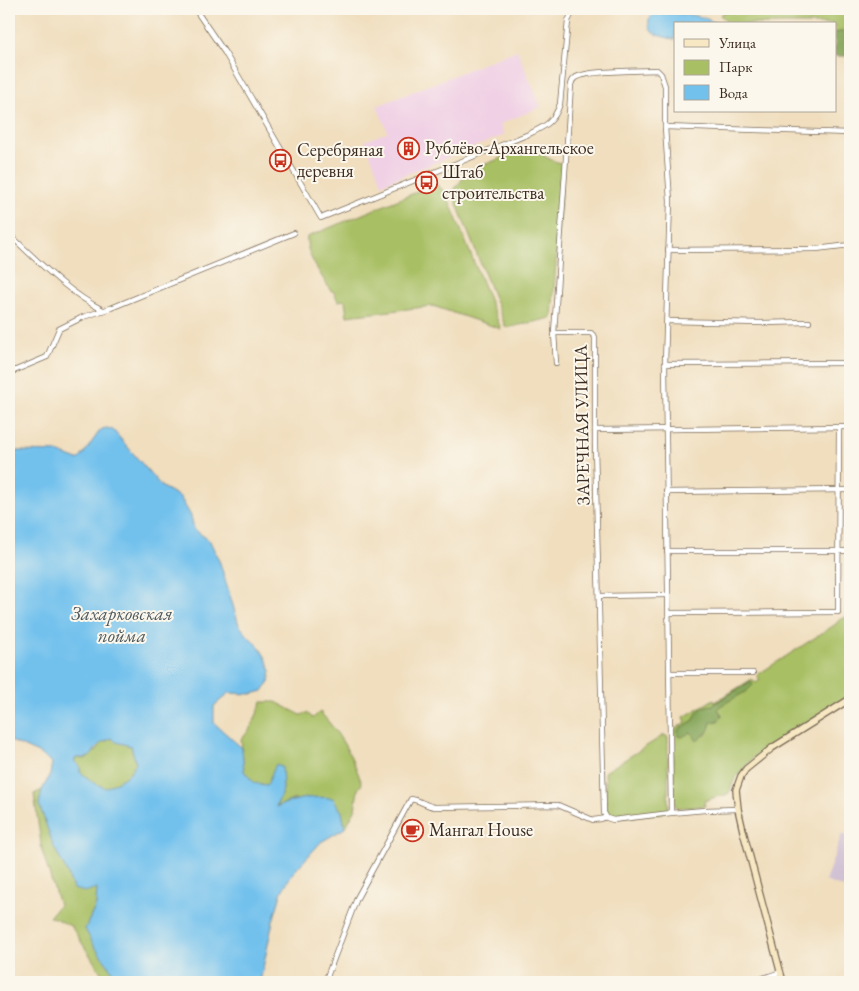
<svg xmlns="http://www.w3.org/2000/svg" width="859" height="991" viewBox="0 0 859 991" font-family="'EB Garamond',serif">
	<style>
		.built { fill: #f0d0e5 }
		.industrial { fill: #cebed2 }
		.green { fill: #a8bf64; stroke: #727441; fill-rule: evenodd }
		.forest { fill: #86a65a; stroke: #60683c }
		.water { fill: #72c1ed; stroke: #567686; fill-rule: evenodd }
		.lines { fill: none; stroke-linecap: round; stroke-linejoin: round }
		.street-casing { stroke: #7a6956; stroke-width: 6 }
		.secondary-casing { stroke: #7a6956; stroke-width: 8 }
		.street { stroke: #fff; stroke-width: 4.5 }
		.secondary { stroke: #f7e8c3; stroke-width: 5.5 }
		.labels { text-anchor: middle; stroke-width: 4; stroke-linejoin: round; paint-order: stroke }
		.poi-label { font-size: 18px; fill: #3b2a1e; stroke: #fbf7ec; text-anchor: start }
		.street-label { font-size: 18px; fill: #3b2a1e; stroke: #fbf7ec }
		.water-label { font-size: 19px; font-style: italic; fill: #4c575c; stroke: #fbf7ec }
	</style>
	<rect width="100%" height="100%" fill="#fbf7ec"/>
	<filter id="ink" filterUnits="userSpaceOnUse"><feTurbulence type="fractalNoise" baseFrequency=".02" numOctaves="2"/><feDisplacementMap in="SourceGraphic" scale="10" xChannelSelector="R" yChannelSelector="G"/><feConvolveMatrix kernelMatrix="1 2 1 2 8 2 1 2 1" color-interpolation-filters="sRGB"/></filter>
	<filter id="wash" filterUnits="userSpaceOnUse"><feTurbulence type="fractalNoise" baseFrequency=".0096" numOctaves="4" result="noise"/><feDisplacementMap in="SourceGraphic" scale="20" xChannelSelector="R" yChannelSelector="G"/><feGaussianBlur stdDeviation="1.12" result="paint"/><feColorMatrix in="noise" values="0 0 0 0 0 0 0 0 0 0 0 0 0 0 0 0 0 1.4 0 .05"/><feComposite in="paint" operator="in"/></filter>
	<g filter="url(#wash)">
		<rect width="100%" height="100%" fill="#f0debe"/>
		<path class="built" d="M517,50L541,107L500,124L504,135L382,184L365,141L388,132L377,106Z"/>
		<path class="industrial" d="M842,834L850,837V890L825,881Z"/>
		<g class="green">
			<path d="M724,12H850V37L848,32L835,33V24H729L720,15Z"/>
			<path d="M534,145C540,156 551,160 563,164L552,318L506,328L453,194C455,184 464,181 466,172Z"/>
			<path d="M436,184L446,193L501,329L433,306L347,316L345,300L338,301L334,292L330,290C322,275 305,255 307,237Z"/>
			<path d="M850,615V696L755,756L735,778L729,793L723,796H719L704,801L705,806L677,808L673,800V730L686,722L684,717L714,699L715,702L752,679L756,683L760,680L757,675L836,624L838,621ZM751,681L732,699L720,706L718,709L722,716L718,721L711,722L706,735L702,736L679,729L694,720L704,707L713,705Z"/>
			<path d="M262,702H276L301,715L307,713L313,718L320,712C339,732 353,757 362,784L358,789L355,810L345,828L342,812L295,799L276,807L283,789L270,779L267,785L254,783L244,771L241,739C252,730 256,715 262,702Z"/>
			<path d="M664,735L668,737V807L663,813L612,818L607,814L605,772Z"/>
			<path d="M113,738L117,742L131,746L136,763C126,780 122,778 106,788L94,783L80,772V766L74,762L76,758L85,759L97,750L101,743Z"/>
			<path d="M42,790L39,804L53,844L68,874L73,889L97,888L96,905L85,929L120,982H107L71,926C62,923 59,918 49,917L59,905L42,851L34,794Z"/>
		</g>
		<g class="forest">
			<path d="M845,31L850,37V56H835V33Z"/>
			<path d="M751,681L753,685L747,691L720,706L718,709L722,716C719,721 717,721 711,722C709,733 705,734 697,741L691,732L682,737L678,736L677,732L679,729L694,720C697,709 703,706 713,705Z"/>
		</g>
		<g class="water">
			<path d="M668,13C685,14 703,14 716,24H675V40C662,35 647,37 649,19L654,14Z"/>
			<path d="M107,428L113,430L162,487L180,497L191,516L194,529L210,541L220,563L239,625L249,637L258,645L266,658L271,671L269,682L263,691L252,694L229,693L214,706V723L242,748L244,771L254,783L267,785L276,764L282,767L283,789L276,807C299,798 309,796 333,798L342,812L345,828L321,842L292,874L282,891L273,921L260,982H120L93,944L85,929L96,905L97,888L85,892L73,889L68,874L53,845L39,804L42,790L50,775L52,762L38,753L9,740V445L17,451L57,452L78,460L82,456L99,432L102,429ZM112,738L116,742L131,746L136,763C126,780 122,778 106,788L94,783L80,772V766L74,761L76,758C96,759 90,753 100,744C103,741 109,740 112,738Z"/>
		</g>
	</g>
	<g filter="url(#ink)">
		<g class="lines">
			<defs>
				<g id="street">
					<path d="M195,9L225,53L321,218L529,134C546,126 554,122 560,104L568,21L574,9"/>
					<path d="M665,127L850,133"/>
					<path d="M9,234C39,262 67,292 103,310"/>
					<path d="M668,250L816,249L850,245"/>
					<path d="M667,321L761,323L809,322"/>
					<path d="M554,333L556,363"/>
					<path d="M665,364L850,363"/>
					<path d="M9,373L47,357L59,329L83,317L111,308L294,233"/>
					<path d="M595,430L850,427"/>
					<path d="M666,492L850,490"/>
					<path d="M667,551H850"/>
					<path d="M599,596L668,595"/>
					<path d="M669,613L838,612L839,428"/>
					<path d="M670,673H753"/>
					<path d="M671,813L613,820L607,818L604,813L595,445V337L591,333H554L571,85C572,81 572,80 575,78C586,70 641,71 657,70L661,74L665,86V127L670,201L665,364L671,813L705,810L738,809"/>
					<path d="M325,982L357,898L411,799C419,800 425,805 434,807L558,805L593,820L601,819L606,817"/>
					<path d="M752,982L781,972"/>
				</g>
				<path id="secondary" d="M783,982L743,831L738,809L736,790L741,776L746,769L772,748L850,699"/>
			</defs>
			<use href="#street" class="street-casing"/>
			<use href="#secondary" class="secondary-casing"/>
			<use href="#street" class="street"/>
			<use href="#secondary" class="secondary"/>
		</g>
	</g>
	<defs>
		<symbol id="building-ring" viewBox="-11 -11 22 22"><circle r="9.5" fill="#fbf7ec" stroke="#c8321e" stroke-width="1.5"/><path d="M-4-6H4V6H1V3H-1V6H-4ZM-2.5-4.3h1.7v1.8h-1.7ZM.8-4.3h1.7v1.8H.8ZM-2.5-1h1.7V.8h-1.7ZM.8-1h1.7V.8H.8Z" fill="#c8321e"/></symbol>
		<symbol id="bus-ring" viewBox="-11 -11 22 22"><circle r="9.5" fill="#fbf7ec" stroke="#c8321e" stroke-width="1.5"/><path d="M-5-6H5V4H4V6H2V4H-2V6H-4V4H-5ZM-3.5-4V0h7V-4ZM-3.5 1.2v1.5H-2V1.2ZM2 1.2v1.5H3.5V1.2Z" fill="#c8321e"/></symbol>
		<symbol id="cafe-ring" viewBox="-11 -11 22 22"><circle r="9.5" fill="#fbf7ec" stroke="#c8321e" stroke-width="1.5"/><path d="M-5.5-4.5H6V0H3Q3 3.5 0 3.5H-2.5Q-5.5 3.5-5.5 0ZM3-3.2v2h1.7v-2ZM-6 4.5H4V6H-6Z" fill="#c8321e"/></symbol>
	</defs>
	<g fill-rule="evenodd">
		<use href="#building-ring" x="396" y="136" width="25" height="25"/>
		<use href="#bus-ring" x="268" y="148" width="25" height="25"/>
		<use href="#bus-ring" x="414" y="170" width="25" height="25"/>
		<use href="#cafe-ring" x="400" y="818" width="25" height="25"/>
	</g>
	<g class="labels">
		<g class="poi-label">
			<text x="425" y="154">Рублёво-Архангельское</text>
			<text x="297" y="156">Серебряная<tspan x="297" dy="21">деревня</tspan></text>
			<text x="442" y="178">Штаб<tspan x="442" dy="21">строительства</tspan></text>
			<text x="429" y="836">Мангал House</text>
		</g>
		<g class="street-label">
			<text transform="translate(582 425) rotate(-91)" y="6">ЗАРЕЧНАЯ УЛИЦА</text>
		</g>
		<g class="water-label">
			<text x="122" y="620">Захарковская<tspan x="122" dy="22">пойма</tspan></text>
		</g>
	</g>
	<rect width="859" height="991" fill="none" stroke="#fbf7ec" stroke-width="30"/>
	<rect x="674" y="22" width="162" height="90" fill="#fbf7ec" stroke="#aea59a"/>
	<rect x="684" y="39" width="25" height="8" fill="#f7e8c3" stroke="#aea59a"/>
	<text x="719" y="48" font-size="15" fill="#3b2a1e">Улица</text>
	<rect x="684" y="60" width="25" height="15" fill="#a8bf64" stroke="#aea59a"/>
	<text x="719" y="72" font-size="15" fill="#3b2a1e">Парк</text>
	<rect x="684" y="85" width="25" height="15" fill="#72c1ed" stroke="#aea59a"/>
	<text x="719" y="98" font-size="15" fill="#3b2a1e">Вода</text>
</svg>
